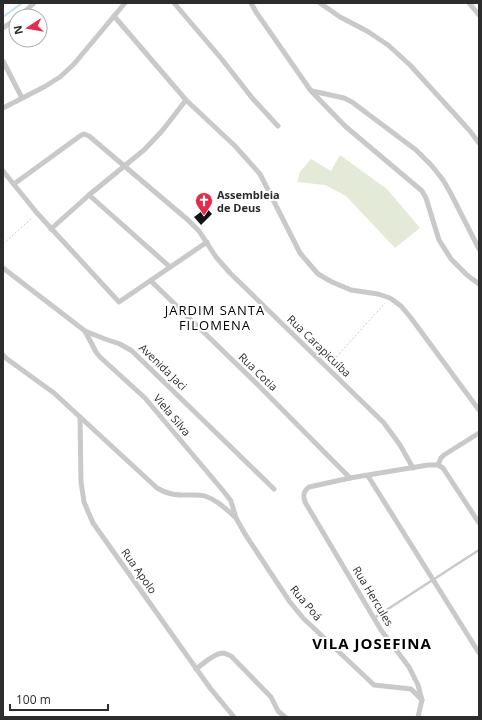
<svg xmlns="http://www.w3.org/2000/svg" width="482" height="720" viewBox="0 0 482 720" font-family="'Open Sans',sans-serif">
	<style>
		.green { fill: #e3ead8 }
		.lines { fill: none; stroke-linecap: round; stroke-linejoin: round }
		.stream { stroke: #c4dfea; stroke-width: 2 }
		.building { fill: #131313 }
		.path { stroke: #c9c9c9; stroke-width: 1; stroke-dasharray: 2 2; stroke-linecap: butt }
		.lane { stroke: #c9c9c9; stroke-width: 2.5 }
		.street { stroke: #c9c9c9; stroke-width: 5 }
		.labels { text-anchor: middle; stroke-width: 4; stroke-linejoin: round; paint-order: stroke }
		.poi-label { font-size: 11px; font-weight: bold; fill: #2c2c2c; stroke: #fff; text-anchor: start }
		.street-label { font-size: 11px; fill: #2c2c2c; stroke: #fff }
		.quarter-label { font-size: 13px; letter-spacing: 1px; fill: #000; stroke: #fff }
		.district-label { font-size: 15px; font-weight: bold; letter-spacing: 1px; fill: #000; stroke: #fff }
	</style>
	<rect width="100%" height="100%" fill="#fff"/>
	<path class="green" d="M340,155L387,189L420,228L395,248L346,196L325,185L297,182L300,172L311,159L331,171Z"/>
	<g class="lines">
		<g class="stream">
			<path d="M479,3V4"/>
			<path d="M3,17L22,3"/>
		</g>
	</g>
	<path class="building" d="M205,206L212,214L201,225L194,217L202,211L201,209Z"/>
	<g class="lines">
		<g class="path">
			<path d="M3,5L5,3"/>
			<path d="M3,244L32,218"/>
			<path d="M331,363L385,303"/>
		</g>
		<path class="lane" d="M374,618L479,550"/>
		<g class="street">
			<path d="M174,3L220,57L253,99L278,126"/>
			<path d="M251,3L256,12L311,91L345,126L422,191L426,198L439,240L451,259L467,275L479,284"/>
			<path d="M320,3L340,17L367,31L388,45L410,65L470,131L479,143"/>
			<path d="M469,3L479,15"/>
			<path d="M20,16L34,3"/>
			<path d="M114,16L186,100L235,146L260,174L300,253L318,274L332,282L351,290L378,294L390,298L401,306L411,318L479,410"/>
			<path d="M3,28L16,19"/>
			<path d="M3,61L22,98"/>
			<path d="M312,91L344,98L352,102L416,150L432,166L443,180L450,192L479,249"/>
			<path d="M3,108L44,87L60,77L74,64L125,3"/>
			<path d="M3,171L37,213L119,302L207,242"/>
			<path d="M14,184L80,136L84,134L89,136L188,220L199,231L216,257L230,273L384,423L400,445L413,468"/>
			<path d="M89,195L170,267"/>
			<path d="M51,229L89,195L144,150L162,131L186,100"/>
			<path d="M3,268L85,331L105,339L120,344L132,351L274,489"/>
			<path d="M151,281L257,384L350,478"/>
			<path d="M85,331L96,352L100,357L145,398L225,493L231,501L236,518L245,534L276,581L290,602L303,618L374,685L411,689L422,700"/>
			<path d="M3,355L7,359L54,393L157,488C171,496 178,495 193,495C197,495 202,495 205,496C217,500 226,509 235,517"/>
			<path d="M80,417L81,482L84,502L93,523L210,688L234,717"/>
			<path d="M438,465L441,458L444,455L479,433"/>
			<path d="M368,476L479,653"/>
			<path d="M196,669C203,664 213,654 222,653C226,653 228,655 231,656L271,697L278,711L285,717"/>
			<path d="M418,717L422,700L418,685L409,667L381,630L305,502C303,496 303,491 309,487L350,478L428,465H438L443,468L479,523"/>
		</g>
	</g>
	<defs>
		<symbol id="church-pin" viewBox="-11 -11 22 30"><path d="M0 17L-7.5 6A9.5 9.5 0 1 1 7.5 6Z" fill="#e42c4c" stroke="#fff"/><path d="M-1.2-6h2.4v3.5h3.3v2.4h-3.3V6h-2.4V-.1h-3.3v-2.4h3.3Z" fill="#fff"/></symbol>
	</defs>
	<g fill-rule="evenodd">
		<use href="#church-pin" x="194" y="191" width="20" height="27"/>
	</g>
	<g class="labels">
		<g class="poi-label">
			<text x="217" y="199">Assembleia<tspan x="217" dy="13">de Deus</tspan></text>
		</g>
		<g class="street-label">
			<text transform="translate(319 346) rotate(44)" y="4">Rua Carapicuíba</text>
			<text transform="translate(163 367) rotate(44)" y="4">Avenida Jaci</text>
			<text transform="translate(258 372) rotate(44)" y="4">Rua Cotia</text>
			<text transform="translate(172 415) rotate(50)" y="4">Viela Silva</text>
			<text transform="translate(139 571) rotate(55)" y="4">Rua Apolo</text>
			<text transform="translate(373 596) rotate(59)" y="4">Rua Hercules</text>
			<text transform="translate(306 603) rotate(50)" y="4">Rua Poá</text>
		</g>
		<g class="quarter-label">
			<text x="215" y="315">JARDIM SANTA<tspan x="215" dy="15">FILOMENA</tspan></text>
		</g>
		<g class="district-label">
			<text x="372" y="649">VILA JOSEFINA</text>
		</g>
	</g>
	<rect width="482" height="720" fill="none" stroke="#2c2c2c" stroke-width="8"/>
	<g transform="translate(28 28) rotate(258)"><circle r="19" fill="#ffffff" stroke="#ababab"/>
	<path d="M0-3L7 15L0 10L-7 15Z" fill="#e42c4c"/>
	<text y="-6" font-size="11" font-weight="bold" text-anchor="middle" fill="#2c2c2c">N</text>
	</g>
	<path d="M10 704v6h98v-6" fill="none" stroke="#2c2c2c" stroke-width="2"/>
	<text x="16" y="704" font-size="12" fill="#2c2c2c" stroke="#ffffff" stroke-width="3" paint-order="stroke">100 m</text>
</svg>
